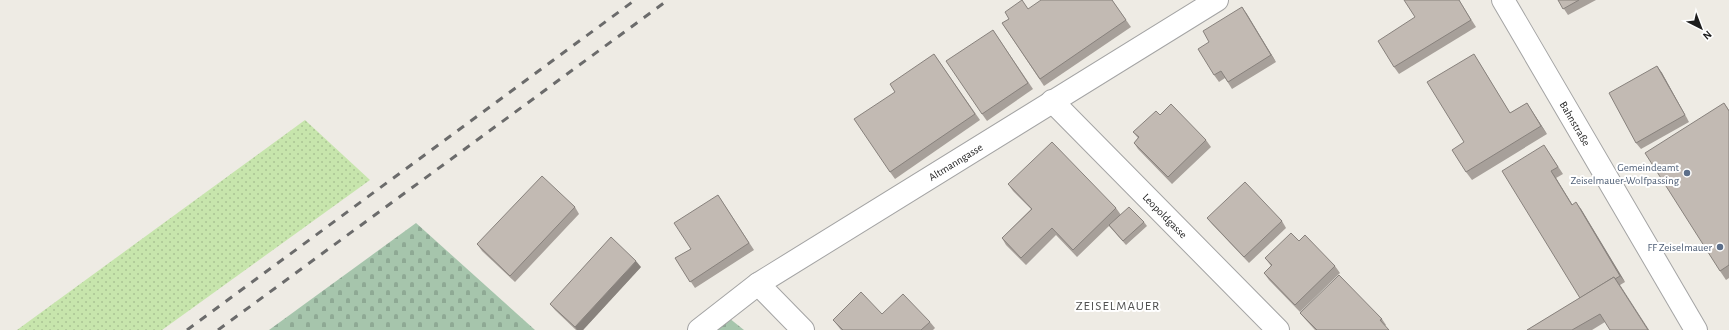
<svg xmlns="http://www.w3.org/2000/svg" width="1729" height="330" viewBox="0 0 1729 330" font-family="'Alegreya Sans',sans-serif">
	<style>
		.grass { fill: url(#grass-dots) }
		.cemetery { fill: url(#cemetery-stones) }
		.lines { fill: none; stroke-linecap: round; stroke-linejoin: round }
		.minor-casing { stroke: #a4a4a4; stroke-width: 24 }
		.tertiary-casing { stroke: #a4a4a4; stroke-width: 24 }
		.minor { stroke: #fff; stroke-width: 22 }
		.tertiary { stroke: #fff; stroke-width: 22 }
		.rail { stroke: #6b6b6b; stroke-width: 3; stroke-dasharray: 8 8; stroke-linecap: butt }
		.wall { fill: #a7a09a }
		.shaded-wall { fill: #88827d }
		.building { fill: #c2bab3; stroke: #88827d }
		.service-dot { fill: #5c6f8a; stroke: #fff; stroke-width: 1.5 }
		.labels { text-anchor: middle; stroke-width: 4; stroke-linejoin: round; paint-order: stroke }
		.street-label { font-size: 11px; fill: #1d1d1d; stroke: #fff }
		.service-label { font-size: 11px; fill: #4e5e75; stroke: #fff; text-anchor: end }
		.quarter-label { font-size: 13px; letter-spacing: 1px; fill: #505050; stroke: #fff }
	</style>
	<defs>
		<pattern id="grass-dots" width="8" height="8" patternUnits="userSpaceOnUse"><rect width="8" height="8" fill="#c7e5ac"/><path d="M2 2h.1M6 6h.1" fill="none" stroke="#aac494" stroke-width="1.8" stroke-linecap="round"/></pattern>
		<pattern id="cemetery-stones" width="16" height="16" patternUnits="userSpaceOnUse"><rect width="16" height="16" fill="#a6c5ac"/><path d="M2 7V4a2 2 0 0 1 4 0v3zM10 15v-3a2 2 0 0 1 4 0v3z" fill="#8ea994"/></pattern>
	</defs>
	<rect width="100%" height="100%" fill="#eeebe4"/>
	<path class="grass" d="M305,120L370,180L162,330H17Z"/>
	<g class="cemetery">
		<path d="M416,223L535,330H269Z"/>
		<path d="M729,318L744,330H716Z"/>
	</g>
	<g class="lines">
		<defs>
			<g id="minor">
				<path id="s1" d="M1052,101L1278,330"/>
				<path d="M758,284L803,330"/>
				<path id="s2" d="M699,330L758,284L1217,0"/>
			</g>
			<g id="tertiary">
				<path id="s3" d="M1503,0L1696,330"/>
			</g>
		</defs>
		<use href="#minor" class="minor-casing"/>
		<use href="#tertiary" class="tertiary-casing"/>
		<use href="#minor" class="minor"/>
		<use href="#tertiary" class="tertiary"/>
		<g class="rail">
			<path d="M187,330L635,0"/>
			<path d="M218,330L668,0"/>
		</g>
	</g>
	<g class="wall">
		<path d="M1112,0L1131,27L1044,86L1002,23L1009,19L1028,9Z"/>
		<path d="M1459,0L1476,27L1399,74L1394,67Z"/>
		<path d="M1558,0H1596L1568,15Z"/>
		<path d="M1242,7L1276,62L1232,89L1225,78L1219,82L1214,75L1209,42Z"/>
		<path d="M993,30L1033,89L987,121L982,114Z"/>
		<path d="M934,54L980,120L895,179L890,172L895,92Z"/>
		<path d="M1479,62L1510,113L1527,103L1547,134L1472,180L1466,172L1464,142Z"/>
		<path d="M1657,66L1662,73L1689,122L1641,149L1636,143Z"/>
		<path d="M1724,103L1729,110V278L1726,280L1720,271Z"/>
		<path d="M1160,115L1206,140L1211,147L1172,184L1138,149L1134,143L1138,138L1133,132Z"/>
		<path d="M1544,145L1563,174L1556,178L1572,205L1581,209L1625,282L1620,285L1605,322L1592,330H1527L1580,298Z"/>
		<path d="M1008,184L1116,208L1121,215L1144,222L1147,226L1126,245L1109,226L1077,257L1056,235L1026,265L1006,245L1002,238L1031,209L1013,191Z"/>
		<path d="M718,195L754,250L695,288L675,258L691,249Z"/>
		<path d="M575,207L579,214L515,282L482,251L477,244Z"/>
		<path d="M1207,218L1282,221L1286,228L1249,263L1212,224Z"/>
		<path d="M1299,241L1335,266L1340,273L1300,312L1269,280L1264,273L1271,266L1265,258Z"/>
		<path d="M641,267L583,330H576L555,310L550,304Z"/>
		<path d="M1300,313L1382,319L1386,325L1385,326L1389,330H1315L1305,319Z"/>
		<path d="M882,314L930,322L935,328L933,330H841L833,320Z"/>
	</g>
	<g class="shaded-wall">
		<path d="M1242,7L1247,14L1276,62L1271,55Z"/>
		<path d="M1657,66L1662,73L1689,122Z"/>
		<path d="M1527,103L1532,111L1547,134L1541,126Z"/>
		<path d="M1551,171L1556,178L1577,212L1572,205Z"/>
		<path d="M1576,202L1581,209L1625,282L1620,276Z"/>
		<path d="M636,261L641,267L583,330H577L575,327Z"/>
		<path d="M1614,277L1620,285L1649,330H1648Z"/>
	</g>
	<g class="building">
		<path d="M1022,0L1028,9L1041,0H1112L1126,20L1040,79L1002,23L1009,19L1005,12Z"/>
		<path d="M1404,0H1459L1471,20L1394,67L1378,41L1415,17Z"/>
		<path d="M1558,0H1579L1563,9Z"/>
		<path d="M1242,7L1271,55L1228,82L1221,71L1214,75L1198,49L1209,42L1203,31Z"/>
		<path d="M993,30L1028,83L982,114L946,61Z"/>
		<path d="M934,54L975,114L890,172L854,119L895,92L890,84Z"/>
		<path d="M1474,54L1510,113L1527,103L1541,126L1466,172L1452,150L1464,142L1427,82Z"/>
		<path d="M1657,66L1685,115L1636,143L1609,93Z"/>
		<path d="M1724,103L1729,111V265L1720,271L1645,153Z"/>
		<path d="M1171,104L1206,140L1168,177L1134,143L1139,137L1133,132L1156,111L1160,115Z"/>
		<path d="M1052,142L1116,208L1073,250L1052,228L1021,258L1002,238L1032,209L1008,184Z"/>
		<path d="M1544,145L1558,167L1551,171L1572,205L1576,202L1620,276L1615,279L1614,277L1580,298L1502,171Z"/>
		<path d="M542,176L575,207L510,276L477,244Z"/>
		<path d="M1245,182L1282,221L1244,257L1207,218Z"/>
		<path d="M718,195L749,243L690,282L675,258L691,249L674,223Z"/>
		<path d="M1129,207L1144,222L1123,241L1109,225Z"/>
		<path d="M1291,233L1299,241L1305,235L1335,266L1295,305L1264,273L1272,265L1265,258Z"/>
		<path d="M611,237L636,261L575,327L550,304Z"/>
		<path d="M1339,275L1382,319L1380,320L1389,330H1317L1300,313Z"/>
		<path d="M1614,277L1648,330H1610L1600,314L1572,330H1527Z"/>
		<path d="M861,292L882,314L903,294L930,322L921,330H843L833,320Z"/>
	</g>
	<g class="service-dot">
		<circle cx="1687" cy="173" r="4"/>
		<circle cx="1720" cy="247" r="4"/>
	</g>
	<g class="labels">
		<g class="street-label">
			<text dy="4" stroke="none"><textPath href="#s3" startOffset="143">Bahnstraße</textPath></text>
			<text dy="4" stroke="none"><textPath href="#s2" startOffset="307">Altmanngasse</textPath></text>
			<text dy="4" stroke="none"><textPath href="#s1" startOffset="161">Leopoldgasse</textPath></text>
		</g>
		<g class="service-label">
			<text x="1679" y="171">Gemeindeamt<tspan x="1679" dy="13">Zeiselmauer-Wolfpassing</tspan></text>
			<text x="1712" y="251">FF Zeiselmauer</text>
		</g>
		<g class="quarter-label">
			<text x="1118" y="310">ZEISELMAUER</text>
		</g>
	</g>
	<g transform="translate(1701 28) rotate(138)" stroke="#ffffff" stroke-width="3" paint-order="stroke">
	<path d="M0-3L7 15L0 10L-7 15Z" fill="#1d1d1d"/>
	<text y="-6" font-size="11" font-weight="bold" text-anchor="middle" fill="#1d1d1d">N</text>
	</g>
</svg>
